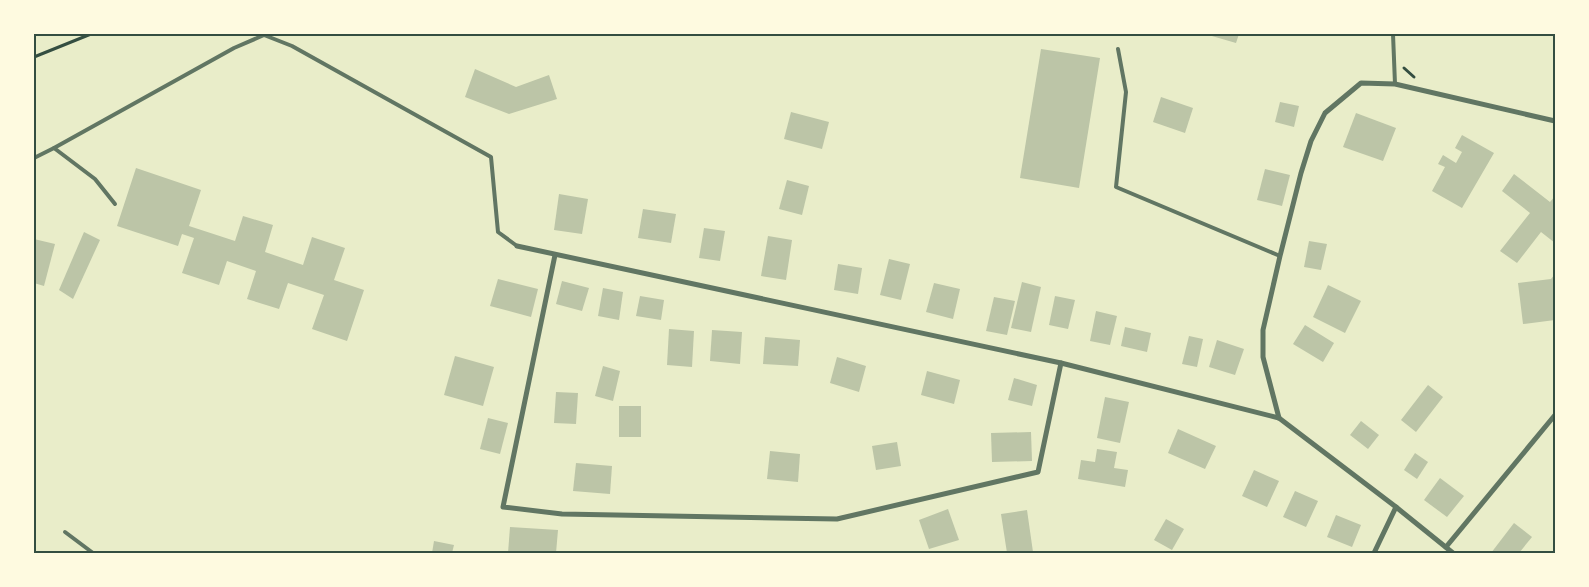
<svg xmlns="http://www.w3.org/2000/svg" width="1589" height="587" viewBox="0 0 1589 587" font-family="'PT Sans',sans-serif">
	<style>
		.building { fill: #bcc5a7 }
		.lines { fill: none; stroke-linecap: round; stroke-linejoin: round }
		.path { stroke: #344e41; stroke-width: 3 }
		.service { stroke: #617663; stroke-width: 4 }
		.minor { stroke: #617663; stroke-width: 5 }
		.neatline { fill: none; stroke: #344e41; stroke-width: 2 }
	</style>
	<rect width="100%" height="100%" fill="#e9edc9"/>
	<g class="building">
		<path d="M1205,34H1239L1236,43Z"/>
		<path d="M1041,49L1100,58L1079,188L1020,178Z"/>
		<path d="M475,69L516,87L549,75L557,99L509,114L465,97Z"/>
		<path d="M1161,97L1193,108L1185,133L1153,122Z"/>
		<path d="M1280,102L1299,106L1294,127L1275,122Z"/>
		<path d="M791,112L829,122L822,149L784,139Z"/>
		<path d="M1356,113L1396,128L1383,161L1343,147Z"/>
		<path d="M1462,135L1494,153L1462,208L1432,191L1445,167L1438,164L1443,155L1456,163L1462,152L1455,148Z"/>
		<path d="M136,168L201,190L189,226L235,241L243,216L273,225L265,252L303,265L312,237L345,248L334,280L364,290L347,341L312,329L324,295L288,283L279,309L247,299L256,271L227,261L219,285L182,273L194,238L182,234L178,246L117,226Z"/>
		<path d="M1265,169L1290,175L1282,206L1257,200Z"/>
		<path d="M1514,174L1550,202L1555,196V243L1541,232L1517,263L1500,251L1530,213L1502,191Z"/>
		<path d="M787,180L809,186L802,215L779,209Z"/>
		<path d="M559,194L588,199L582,234L554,230Z"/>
		<path d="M643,209L676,214L671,243L638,238Z"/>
		<path d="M704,228L725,231L720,261L699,258Z"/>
		<path d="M84,232L100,240L73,299L59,290Z"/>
		<path d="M768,236L792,240L786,280L761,276Z"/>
		<path d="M34,239L55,244L44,286L34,283Z"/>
		<path d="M1309,241L1327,244L1321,270L1304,267Z"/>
		<path d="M889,259L910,264L901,300L880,295Z"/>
		<path d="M838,264L862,268L858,294L834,290Z"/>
		<path d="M1555,274V320L1523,324L1518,283L1551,279Z"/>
		<path d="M498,279L538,289L531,317L490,306Z"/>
		<path d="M562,281L589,288L582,311L556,304Z"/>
		<path d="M1022,282L1041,287L1031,332L1011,328Z"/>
		<path d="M934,283L960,289L953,319L926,312Z"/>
		<path d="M1328,285L1361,301L1345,333L1313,317Z"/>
		<path d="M603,288L623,292L619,320L598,316Z"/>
		<path d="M640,296L664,300L661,320L636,316Z"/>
		<path d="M1055,296L1075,300L1068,329L1049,325Z"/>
		<path d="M994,297L1015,301L1007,335L986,331Z"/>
		<path d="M1096,311L1117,316L1110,345L1090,341Z"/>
		<path d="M1305,325L1334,343L1323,362L1293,344Z"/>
		<path d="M1125,327L1151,333L1147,352L1121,346Z"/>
		<path d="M669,329L694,331L692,367L667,365Z"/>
		<path d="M712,330L742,332L740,364L710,361Z"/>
		<path d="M1189,336L1203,339L1197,367L1182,364Z"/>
		<path d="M765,337L800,340L798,366L763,364Z"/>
		<path d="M1217,340L1244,349L1235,375L1209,367Z"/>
		<path d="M455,356L494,367L483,406L444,395Z"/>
		<path d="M837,357L866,366L859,392L830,383Z"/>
		<path d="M603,366L620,371L613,401L595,396Z"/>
		<path d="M927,371L960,380L954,404L921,395Z"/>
		<path d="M1014,378L1037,385L1032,406L1008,400Z"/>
		<path d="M1428,385L1443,397L1416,432L1401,420Z"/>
		<path d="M556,392L578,393L576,424L554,423Z"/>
		<path d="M1105,397L1129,402L1120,443L1097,438Z"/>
		<rect x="619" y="406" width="22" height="31"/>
		<path d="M488,418L508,423L500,454L480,449Z"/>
		<path d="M1361,421L1379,435L1368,449L1350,435Z"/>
		<path d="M1178,429L1216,446L1205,469L1168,453Z"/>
		<path d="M1031,432L1032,461L992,462L991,433Z"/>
		<path d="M897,442L901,466L876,470L872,446Z"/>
		<path d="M1097,449L1117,452L1114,468L1128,470L1125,487L1078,479L1081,460L1095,462Z"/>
		<path d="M770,451L800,454L798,482L767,479Z"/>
		<path d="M1415,453L1428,462L1417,479L1404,470Z"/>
		<path d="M576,463L612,466L610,494L573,491Z"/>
		<path d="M1254,470L1279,481L1267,507L1242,496Z"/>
		<path d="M1440,478L1464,496L1447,517L1424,500Z"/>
		<path d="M1295,491L1318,501L1306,527L1283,517Z"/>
		<path d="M948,509L959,540L929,549L919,520Z"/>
		<path d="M1027,510L1033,552L1007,553L1001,514Z"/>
		<path d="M1336,515L1361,525L1352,547L1327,537Z"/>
		<path d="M1166,519L1184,529L1172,550L1154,540Z"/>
		<path d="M1514,523L1532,537L1519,553H1491Z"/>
		<path d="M510,527L558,530L556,553H508Z"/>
		<path d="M434,541L454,545L452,553H432Z"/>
	</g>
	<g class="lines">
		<g class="path">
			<path d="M34,57L91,34"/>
			<path d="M1404,68L1414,77"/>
		</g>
		<g class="service">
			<path d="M1393,34L1395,84"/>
			<path d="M1118,49L1126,92L1116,187L1280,256"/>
			<path d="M54,148L95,179L115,204"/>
			<path d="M34,158L54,148L234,48L264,35L292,46L491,157L498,232L517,246"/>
			<path d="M65,532L93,553"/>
		</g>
		<g class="minor">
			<path d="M517,246L1061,363L1279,418L1396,507L1453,553"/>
			<path d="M555,255L503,507L562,514L837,519L1038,472L1061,363"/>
			<path d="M1279,418L1263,357V330L1280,256L1301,173L1311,141L1325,113L1361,83L1395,84L1555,121"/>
			<path d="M1446,547L1555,415"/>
			<path d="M1374,553L1396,507"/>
		</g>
	</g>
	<rect width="1589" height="587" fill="none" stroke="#fefae0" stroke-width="70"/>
	<rect x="35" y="35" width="1519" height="517" class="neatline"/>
</svg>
